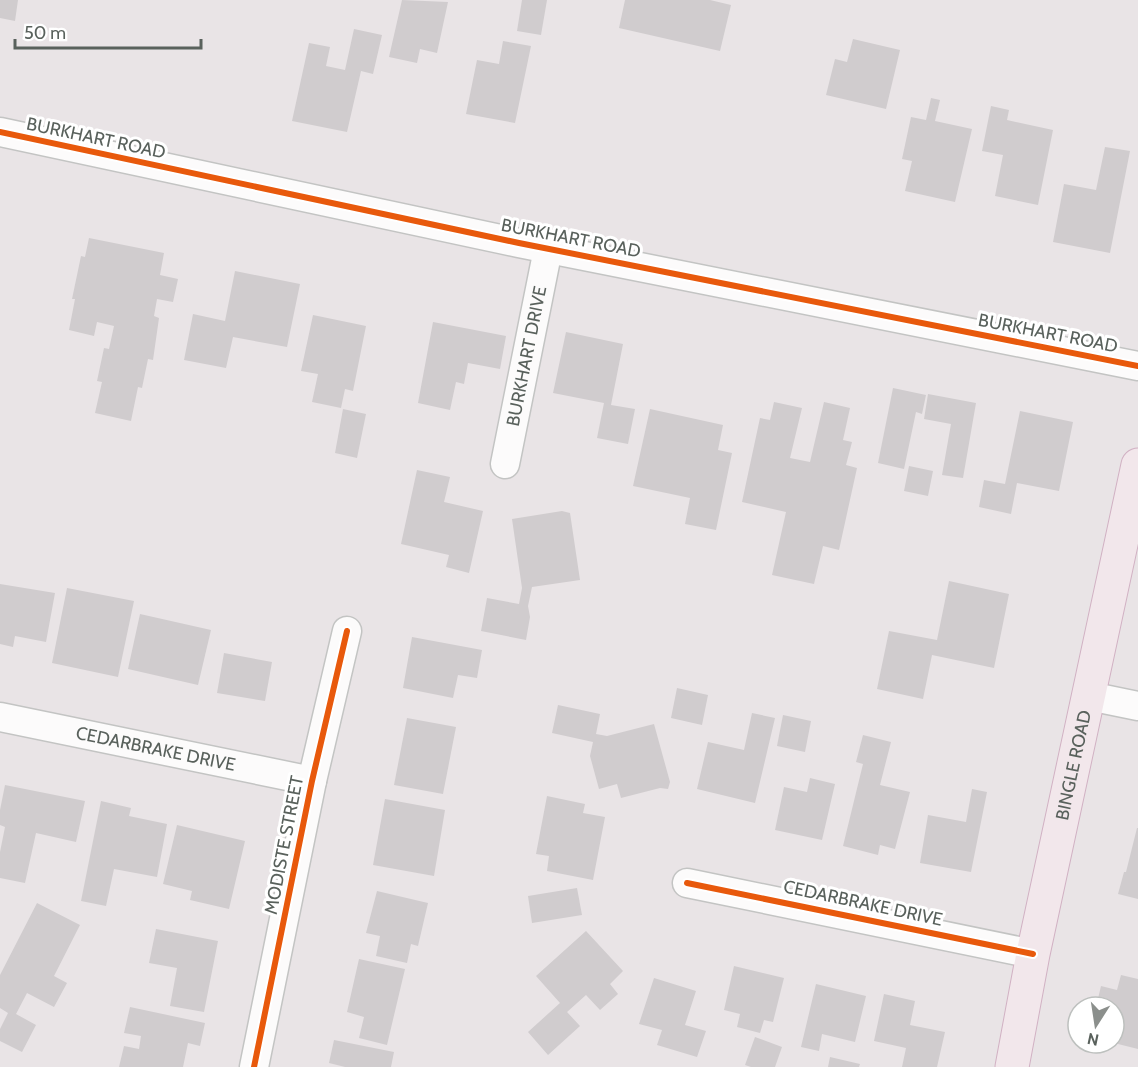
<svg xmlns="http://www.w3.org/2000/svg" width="1138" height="1067" viewBox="0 0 1138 1067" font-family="Cabin,sans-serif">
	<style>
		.building { fill: #d0ccce }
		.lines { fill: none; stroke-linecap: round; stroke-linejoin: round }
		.minor-casing { stroke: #c3c4c3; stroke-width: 31 }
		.primary-casing { stroke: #d1b1c3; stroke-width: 35 }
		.minor { stroke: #fcfbfb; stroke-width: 28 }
		.primary { stroke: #f2e7eb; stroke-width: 33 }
		.cycleway-casing { stroke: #fff; stroke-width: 10 }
		.cycleway { stroke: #e8590c; stroke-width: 6 }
		.labels { text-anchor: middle; stroke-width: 6; stroke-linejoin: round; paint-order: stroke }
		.street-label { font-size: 18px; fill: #59615c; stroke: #fff }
	</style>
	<rect width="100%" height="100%" fill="#e9e4e6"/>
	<g class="building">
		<path d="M0,0H18L15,21L0,18Z"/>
		<path d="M402,0L448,2L437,53L420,49L417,63L389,57Z"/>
		<path d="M522,0H547L541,35L517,31Z"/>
		<path d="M625,0H710L731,5L720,51L619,28Z"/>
		<path d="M354,29L382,35L373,74L361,71L347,132L292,121L309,43L330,47L326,66L345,70Z"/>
		<path d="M853,39L900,50L886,109L826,95L835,59L847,62Z"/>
		<path d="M503,41L531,46L515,123L466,114L477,60L499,64Z"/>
		<path d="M931,98L940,100L935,121L972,129L955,202L905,191L912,161L902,159L911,117L926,120Z"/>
		<path d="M991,106L1009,110L1007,120L1053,130L1038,205L995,196L1003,155L982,151Z"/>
		<path d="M1105,147L1130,151L1110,253L1053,242L1064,184L1096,190Z"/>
		<path d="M89,238L164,253L160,275L178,279L173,302L157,299L154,316L159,318L153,360L148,359L142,388L138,387L131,421L95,413L102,382L97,381L104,348L109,349L114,326L97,322L94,336L69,330L75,299H72L81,256L85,257Z"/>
		<path d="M235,271L300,284L287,347L233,337L226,368L184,360L193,314L225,321Z"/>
		<path d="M313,315L366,326L353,391L345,389L341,408L312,402L318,374L301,371Z"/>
		<path d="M433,322L506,336L500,369L468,363L464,384L456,382L450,410L418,403Z"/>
		<path d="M566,332L623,344L611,405L635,409L628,444L597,438L604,403L553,393Z"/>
		<path d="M893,388L926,395L922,414L916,412L904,469L878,463Z"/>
		<path d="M928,394L976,403L963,478L942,475L951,424L924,419Z"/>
		<path d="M774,402L802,408L790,458L810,462L824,402L850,408L843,440L852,442L846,465L857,468L839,550L823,546L814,584L772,575L786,512L742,502L760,418L770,420Z"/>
		<path d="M343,409L366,414L357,458L335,453Z"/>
		<path d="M650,409L723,425L718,450L732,453L716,530L685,524L690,498L633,486Z"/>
		<path d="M1020,411L1073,422L1059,491L1017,483L1011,514L979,507L984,480L1005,484Z"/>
		<path d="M909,466L933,471L928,496L904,491Z"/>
		<path d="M417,470L450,477L444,502L483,511L469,573L446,567L449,555L401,544Z"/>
		<path d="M562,511L570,513L580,580L532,587L528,606L530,617L526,640L481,631L487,598L519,604L522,588L512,519Z"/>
		<path d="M949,581L1009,594L994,668L932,655L923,699L877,689L889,631L937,640Z"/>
		<path d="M0,584L55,593L46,642L15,636L13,647L0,644Z"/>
		<path d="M67,588L134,601L118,677L52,663Z"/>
		<path d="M140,614L211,630L198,685L128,669Z"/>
		<path d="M412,637L482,650L477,678L458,675L453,698L403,688Z"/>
		<path d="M224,653L272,662L265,701L217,693Z"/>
		<path d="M677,688L708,695L702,725L671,718Z"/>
		<path d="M558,705L600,714L596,734L607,736L654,724L670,782L668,789L660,788L621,798L617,784L599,789L590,756L593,742L552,733Z"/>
		<path d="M752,713L775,718L755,803L697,789L708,742L744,750Z"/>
		<path d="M783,715L811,721L805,752L777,746Z"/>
		<path d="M407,718L456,727L443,794L394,785Z"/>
		<path d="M863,735L891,742L880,785L910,792L895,849L880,845L878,855L843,846L863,764L856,762Z"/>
		<path d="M810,778L835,784L822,840L775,830L784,787L807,792Z"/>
		<path d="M5,785L85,801L76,842L36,833L25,883L0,878V852L5,827L0,825V810Z"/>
		<path d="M972,789L987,792L971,872L920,863L928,815L966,822Z"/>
		<path d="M547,796L585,804L583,813L605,817L593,880L547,871L549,856L536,854Z"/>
		<path d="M385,799L445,810L434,876L373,865Z"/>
		<path d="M101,801L131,808L129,816L167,824L157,877L114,869L106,906L81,901Z"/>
		<path d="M177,825L245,841L229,909L190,900L192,891L163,884Z"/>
		<path d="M1137,828H1138V899L1118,894L1124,872H1126Z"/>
		<path d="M577,888L582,915L532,923L528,896Z"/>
		<path d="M377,891L428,903L418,946L411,944L407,963L376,956L380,936L366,933Z"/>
		<path d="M37,903L80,925L54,976L67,983L54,1007L27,993L16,1014L36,1025L22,1052L0,1041V1029L8,1013L0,1008V975Z"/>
		<path d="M156,929L218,941L204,1012L170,1006L177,968L149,963Z"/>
		<path d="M586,931L623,971L610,984L618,994L600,1010L586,995L567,1012L580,1026L548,1055L528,1032L560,1003L536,976Z"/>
		<path d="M359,959L405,969L387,1045L359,1038L364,1017L347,1012Z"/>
		<path d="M734,966L784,978L773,1022L764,1020L760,1033L737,1027L740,1014L724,1010Z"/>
		<path d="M1121,975L1138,979V1049L1114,1043V1007H1096L1101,986L1117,990Z"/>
		<path d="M654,978L696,991L685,1025L706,1031L697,1057L657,1045L662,1030L639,1024Z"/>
		<path d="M816,984L866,996L855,1042L822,1034L819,1051L801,1047Z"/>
		<path d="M884,994L915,1001L910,1025L945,1032L937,1067H902L906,1048L874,1041Z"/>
		<path d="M130,1007L205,1023L200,1046L188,1043L183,1067H119L124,1046L139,1049L141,1036L124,1033Z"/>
		<path d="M755,1037L782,1047L775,1067H751L745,1065Z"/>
		<path d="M334,1040L394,1052L391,1067H345L329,1063Z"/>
		<path d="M830,1057L860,1064L859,1067H828Z"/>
	</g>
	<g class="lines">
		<defs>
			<g id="minor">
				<path d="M0,132L519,243L1138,366"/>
				<path id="s1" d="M505,464L548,249"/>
				<path d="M1089,696L1138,706"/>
				<path id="s2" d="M0,717L312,781"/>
				<path d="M687,883L1033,954"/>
				<path d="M254,1067L312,781L347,631"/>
			</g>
			<g id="primary">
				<path id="s3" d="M1012,1067L1033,954L1138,465"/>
			</g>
		</defs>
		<use href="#minor" class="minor-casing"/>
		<use href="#primary" class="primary-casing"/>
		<use href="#minor" class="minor"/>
		<use href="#primary" class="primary"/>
		<defs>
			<g id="cycleway">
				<path d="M0,132L519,243L1138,366"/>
				<path d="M687,883L1033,954"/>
				<path d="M254,1067L312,781L347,631"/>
			</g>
		</defs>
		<use href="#cycleway" class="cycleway-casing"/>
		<use href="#cycleway" class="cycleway"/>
	</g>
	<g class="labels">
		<g class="street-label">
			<text transform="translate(96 138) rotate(12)" y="6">BURKHART ROAD</text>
			<text transform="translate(571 238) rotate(11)" y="6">BURKHART ROAD</text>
			<text transform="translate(1048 333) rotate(11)" y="6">BURKHART ROAD</text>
			<text dy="6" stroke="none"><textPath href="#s1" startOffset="110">BURKHART DRIVE</textPath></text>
			<text dy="6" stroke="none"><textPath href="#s2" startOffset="159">CEDARBRAKE DRIVE</textPath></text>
			<text dy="6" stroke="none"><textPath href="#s3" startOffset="308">BINGLE ROAD</textPath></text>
			<text transform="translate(284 845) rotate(-79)" y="6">MODISTE STREET</text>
			<text transform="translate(863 903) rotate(12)" y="6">CEDARBRAKE DRIVE</text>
		</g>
	</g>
	<g transform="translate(1096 1025) rotate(192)"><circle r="28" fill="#ffffff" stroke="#bdc0be" stroke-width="1.5"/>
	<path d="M0-4.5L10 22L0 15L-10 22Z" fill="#8b8f8c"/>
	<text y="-9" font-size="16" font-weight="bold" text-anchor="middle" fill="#59615c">N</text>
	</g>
	<path d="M15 39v9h186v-9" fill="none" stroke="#59615c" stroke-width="3"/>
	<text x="24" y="39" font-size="18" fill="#59615c" stroke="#ffffff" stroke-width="4.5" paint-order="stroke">50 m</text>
</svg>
